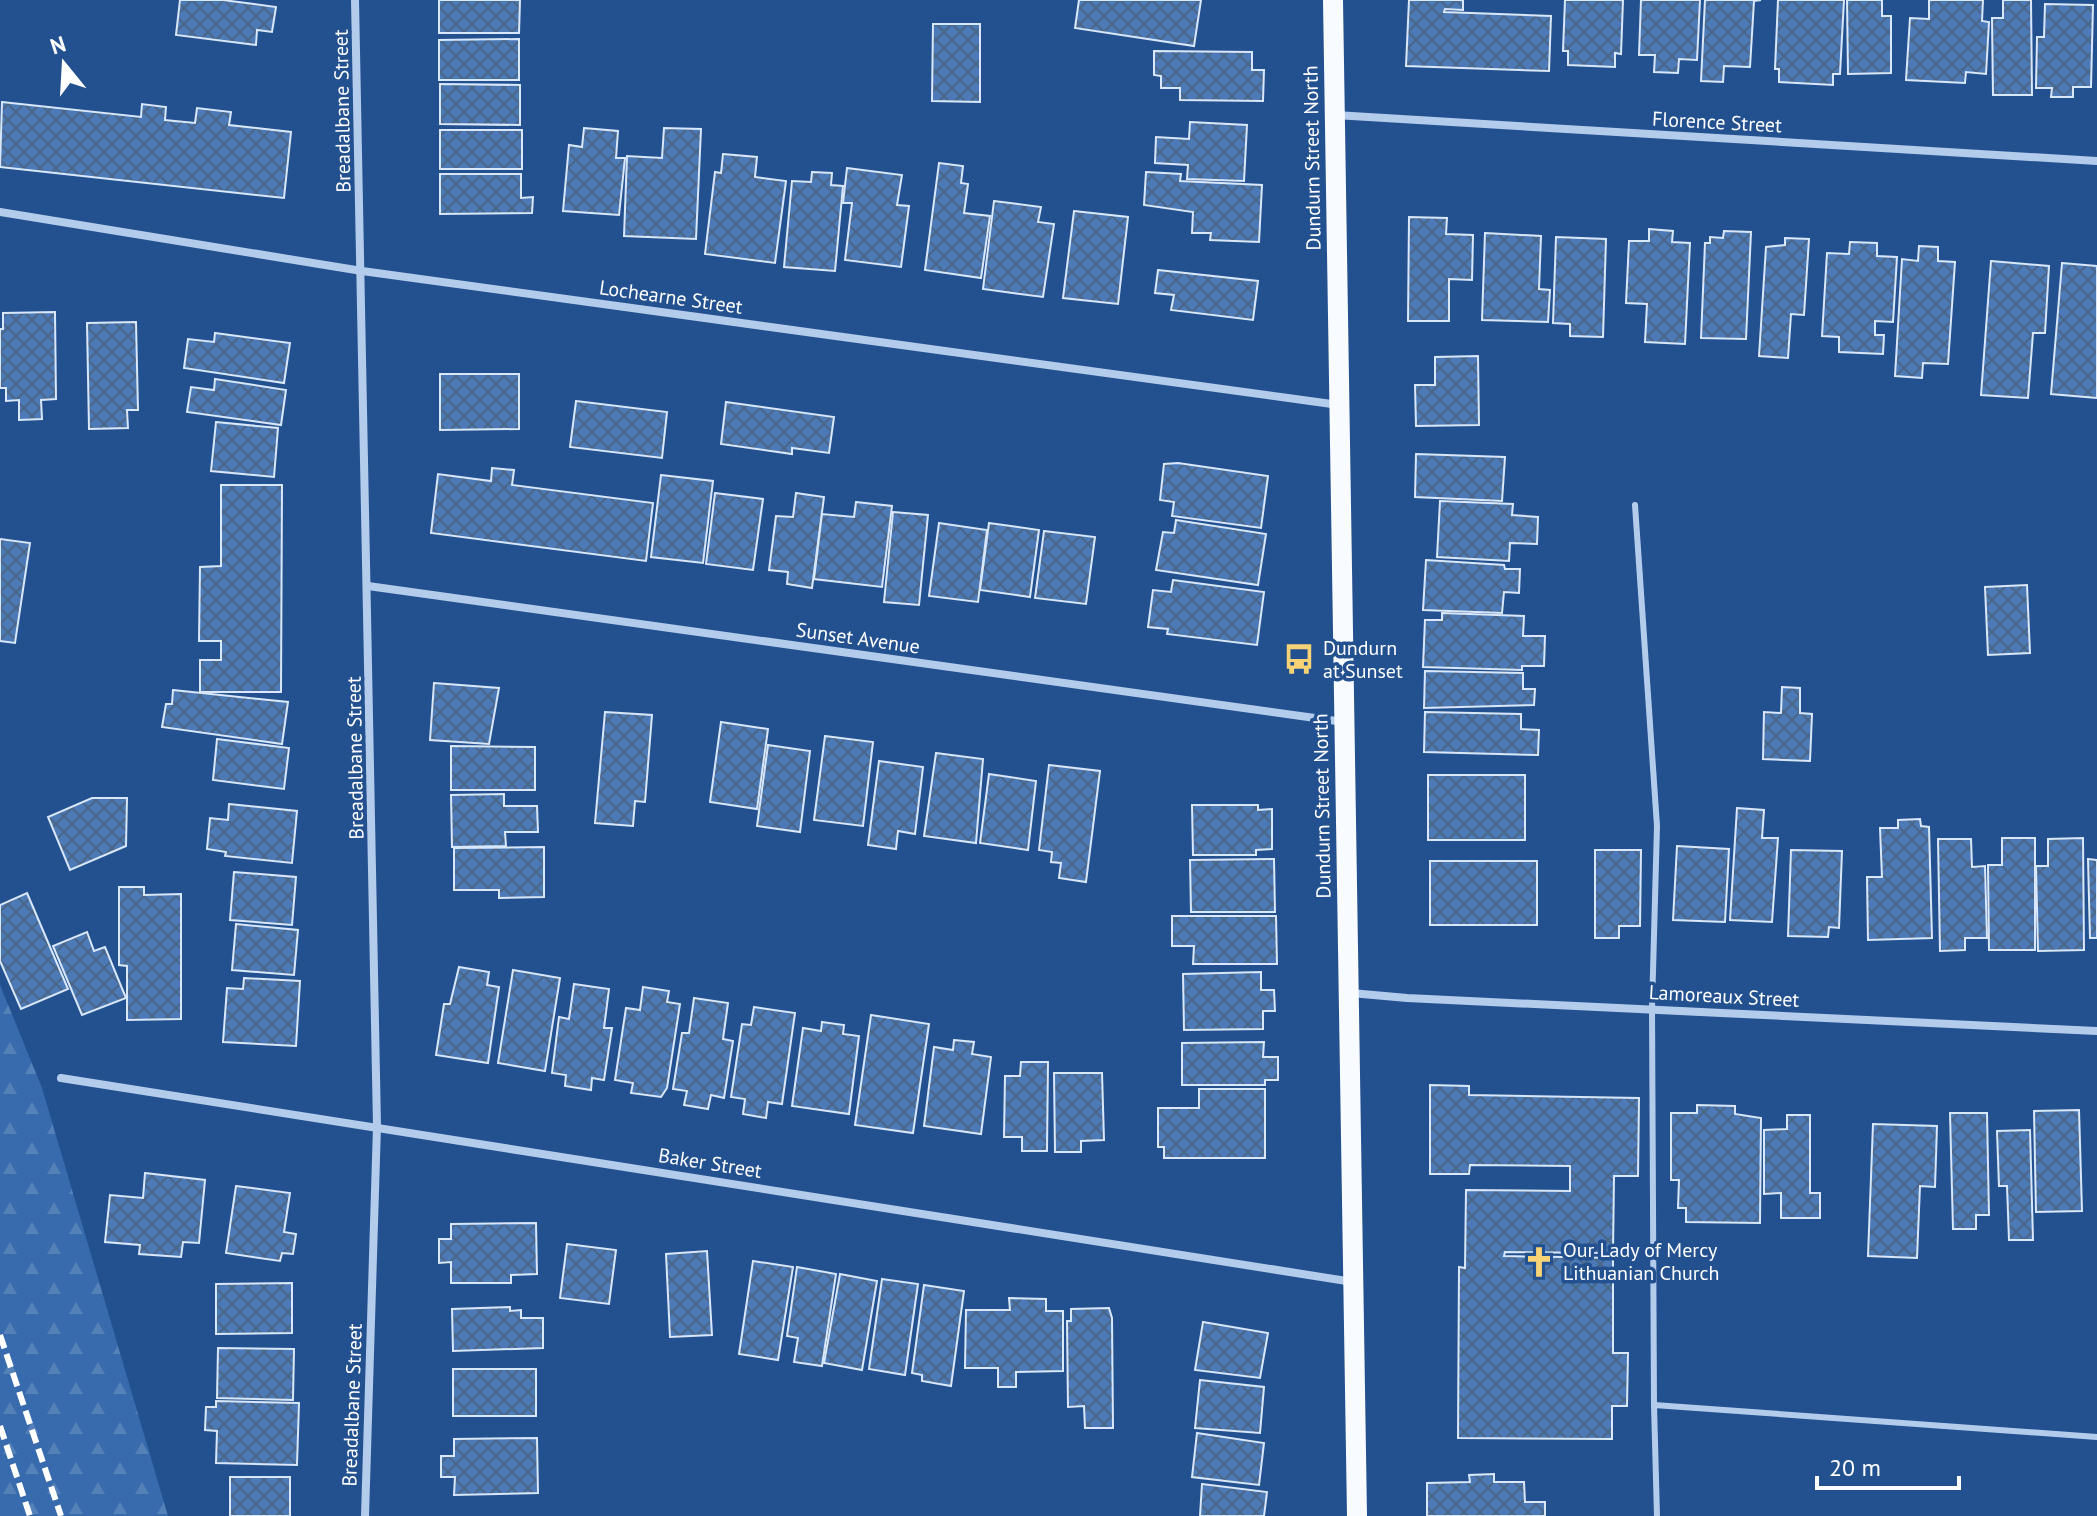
<svg xmlns="http://www.w3.org/2000/svg" width="2097" height="1516" viewBox="0 0 2097 1516" font-family="'PT Sans',sans-serif">
	<style>
		.forest { fill: url(#forest-firs) }
		.building { fill: url(#building-cross-hatch); stroke: #d8e7f9; stroke-width: 2 }
		.lines { fill: none; stroke-linecap: round; stroke-linejoin: round }
		.lane { stroke: #b3ccec; stroke-width: 6 }
		.street { stroke: #b3ccec; stroke-width: 8 }
		.primary { stroke: #f8fbff; stroke-width: 20 }
		.rail { stroke: #fff; stroke-width: 6; stroke-dasharray: 14 6; stroke-linecap: butt }
		.labels { text-anchor: middle; stroke-width: 7; stroke-linejoin: round; paint-order: stroke }
		.street-label { font-size: 20px; fill: #fff; stroke: #235190 }
		.poi-label { font-size: 20px; fill: #fff; stroke: #235190; text-anchor: start }
	</style>
	<defs>
		<pattern id="forest-firs" width="22" height="20" patternUnits="userSpaceOnUse" patternTransform="scale(2)"><rect width="22" height="20" fill="#376bad"/><path d="M5 1l3.5 6h-7zM16 11l3.5 6h-7z" fill="#5581b9"/></pattern>
		<pattern id="building-cross-hatch" width="8" height="8" patternUnits="userSpaceOnUse" patternTransform="scale(2)"><rect width="8" height="8" fill="#4b7ab6"/><path d="M0 0l8 8M0 8l8-8" fill="none" stroke="#4b6586"/></pattern>
	</defs>
	<rect width="100%" height="100%" fill="#235190"/>
	<path class="forest" d="M0,985L42,1088L168,1516H0Z"/>
	<g class="building">
		<path d="M180,0H223L276,7L272,32L257,30L256,45L176,35Z"/>
		<path d="M439,0H520L519,33H439Z"/>
		<path d="M1079,0H1201L1194,46L1075,28Z"/>
		<path d="M1409,0H1463V10L1445,9L1444,12L1551,16L1549,71L1406,66Z"/>
		<path d="M1565,0H1623L1621,54L1615,53V67L1568,65V51H1563Z"/>
		<path d="M1641,0H1700L1697,60L1679,59L1678,73L1654,72L1655,55H1639Z"/>
		<path d="M1705,0H1761L1754,1L1750,67L1724,66L1723,82L1701,81Z"/>
		<path d="M1778,0H1844L1840,74H1833V85L1779,82V69H1775Z"/>
		<path d="M1847,0H1882V16H1891V73L1848,74Z"/>
		<path d="M1929,0H1983L1982,21L1989,22L1986,74L1966,72L1965,83L1906,80L1910,18L1929,19Z"/>
		<path d="M2003,0H2031L2032,95H1993L1992,18H2003Z"/>
		<path d="M2045,4L2093,5L2091,87H2073V97H2051L2052,88H2036L2037,37H2044Z"/>
		<path d="M933,24H980V102L932,101Z"/>
		<path d="M519,39V80H439V40Z"/>
		<path d="M1154,51L1252,52V70H1264L1263,101L1180,100V88H1161V76L1154,75Z"/>
		<path d="M440,84L520,85V125L440,124Z"/>
		<path d="M2,102L141,117L142,104L166,107L165,120L195,123L197,108L231,112L229,125L291,132L284,198L0,167Z"/>
		<path d="M1190,122L1247,125L1244,181L1187,179L1188,165L1155,163L1156,137L1189,139Z"/>
		<path d="M584,128L618,131L616,158H625L619,215L563,211L569,145L582,147Z"/>
		<path d="M664,128L701,129L696,239L624,236L627,156L662,158Z"/>
		<rect x="440" y="130" width="82" height="39"/>
		<path d="M723,154L757,157L755,177L786,181L775,263L705,254L715,172L721,173Z"/>
		<path d="M939,163L963,166L961,183L968,184L964,213L990,216L981,278L925,270Z"/>
		<path d="M847,168L902,175L897,205L909,206L901,267L845,260L852,203H843Z"/>
		<path d="M812,172L832,173L831,185L843,186L835,271L784,267L792,181L811,182Z"/>
		<path d="M1146,172L1181,174L1180,181L1262,185L1259,242L1210,240L1211,233H1192L1193,212L1144,205Z"/>
		<path d="M440,174H521V198L533,197L532,213L440,214Z"/>
		<path d="M994,201L1041,207L1038,222L1054,224L1043,297L983,289Z"/>
		<path d="M1074,211L1128,217L1118,304L1063,298Z"/>
		<path d="M1409,217L1447,218L1446,234L1473,235L1472,280L1449,279V321H1408Z"/>
		<path d="M1649,229L1673,231L1672,242L1690,243L1685,344L1645,342L1647,304L1626,303L1629,241H1649Z"/>
		<path d="M1724,231L1751,232L1746,339L1701,338L1705,243H1710V237L1723,238Z"/>
		<path d="M1485,233L1541,236L1539,289L1550,290L1548,322L1482,320Z"/>
		<path d="M1556,237L1606,239L1603,337L1570,336V324L1553,323Z"/>
		<path d="M1785,238L1809,239L1804,315L1791,314L1788,358L1759,356L1766,247L1785,245Z"/>
		<path d="M1850,242L1877,243V256L1897,257L1893,322L1875,321V335H1884L1883,354L1839,352V337L1822,336L1827,253L1849,254Z"/>
		<path d="M1919,246L1938,247V261L1955,262L1948,364L1923,363L1922,378L1895,376L1902,259L1918,261Z"/>
		<path d="M1991,261L2049,266L2045,333H2033L2028,398L1981,395Z"/>
		<path d="M2062,263L2097,266V398L2051,394Z"/>
		<path d="M1158,270L1258,281L1253,320L1171,310L1174,295L1155,293Z"/>
		<path d="M55,312L56,399L41,400L42,419L19,420V400L6,401V388H0V329H3V313Z"/>
		<path d="M136,322L138,410H127L128,428L89,429L87,323Z"/>
		<path d="M215,333L290,343L284,383L184,368L188,339L214,342Z"/>
		<path d="M1478,356L1479,425L1416,426L1415,385H1435V357Z"/>
		<path d="M440,374H519V429L440,430Z"/>
		<path d="M215,379L286,390L281,425L187,412L191,387L214,390Z"/>
		<path d="M576,401L667,412L662,458L570,447Z"/>
		<path d="M726,402L834,417L829,453L792,448V454L721,444Z"/>
		<path d="M216,422L278,428L274,477L211,471Z"/>
		<path d="M1416,454L1505,457L1502,501L1415,497Z"/>
		<path d="M1178,463L1268,476L1261,528L1172,516L1174,502L1160,500L1164,464Z"/>
		<path d="M492,468L514,470L512,485L653,503L646,561L431,533L438,474L491,481Z"/>
		<path d="M661,475L713,481L703,563L651,557Z"/>
		<path d="M221,485H282L281,692H200V660H221V641H199L200,567L221,566Z"/>
		<path d="M715,493L763,499L753,570L706,564Z"/>
		<path d="M796,493L824,497L812,588L787,584L788,572L769,570L776,516L793,517Z"/>
		<path d="M1440,501L1513,504L1512,515L1538,517L1537,544L1510,543L1509,561L1437,557Z"/>
		<path d="M856,502L892,506L882,587L814,579L822,514L854,517Z"/>
		<path d="M893,512L928,515L919,605L884,602Z"/>
		<path d="M1176,520L1266,534L1258,585L1156,570L1163,532L1174,533Z"/>
		<path d="M939,523L987,530L978,602L929,596Z"/>
		<path d="M989,523L1039,530L1030,597L980,590Z"/>
		<path d="M1044,531L1095,537L1086,604L1035,598Z"/>
		<path d="M0,539L30,543L15,643L0,641Z"/>
		<path d="M1426,560L1504,565L1505,569H1520L1519,593L1504,592L1502,613L1423,610Z"/>
		<path d="M1173,580L1264,592L1257,645L1167,634L1168,629L1148,627L1153,590L1171,592Z"/>
		<path d="M2027,585L2030,653L1988,655L1985,587Z"/>
		<path d="M1442,613L1524,616L1523,636H1545L1544,666H1522V670L1423,667L1425,620H1442Z"/>
		<path d="M1425,671L1523,673V689H1535L1534,705L1424,708Z"/>
		<path d="M434,683L499,688L489,744L430,740Z"/>
		<path d="M1782,687L1800,688V713L1812,714L1810,761L1763,759L1764,712L1781,713Z"/>
		<path d="M173,690L288,702L282,744L162,727L166,704H172Z"/>
		<path d="M605,712L652,715L645,802L635,801L633,826L595,823Z"/>
		<path d="M1425,712L1521,714V729L1539,730L1538,755L1424,752Z"/>
		<path d="M721,722L768,729L757,809L710,802Z"/>
		<path d="M825,736L873,742L863,826L814,820Z"/>
		<path d="M217,739L289,748L284,789L213,780Z"/>
		<path d="M768,745L810,751L800,832L757,826Z"/>
		<path d="M451,746L535,747V790H451Z"/>
		<path d="M936,753L983,759L976,843L924,836Z"/>
		<path d="M879,761L923,767L915,834L898,831L896,849L868,845Z"/>
		<path d="M1049,765L1100,771L1086,882L1059,878L1061,863L1051,862L1052,852L1039,850Z"/>
		<path d="M989,774L1036,781L1028,850L980,843Z"/>
		<rect x="1428" y="775" width="97" height="65"/>
		<path d="M504,794V806H537L538,832H505L506,846L452,847L451,795Z"/>
		<path d="M92,798H127L126,846L70,870L48,817Z"/>
		<path d="M229,804L297,811L292,863L225,856L226,852L207,849L210,818L228,820Z"/>
		<path d="M1192,805H1258V810L1272,809V849L1256,850V855H1193Z"/>
		<path d="M1737,808L1764,810L1762,838H1778L1772,922L1730,920Z"/>
		<path d="M1920,819L1921,826L1929,827L1932,938L1868,940L1867,877H1882L1880,828H1898V820Z"/>
		<path d="M2002,838H2035V950H1989L1988,865H2002Z"/>
		<path d="M2083,838L2084,950L2038,951L2036,866H2048V839Z"/>
		<path d="M1938,839H1971L1972,867L1985,866L1987,938H1965V950L1940,951Z"/>
		<path d="M1677,846L1729,849L1725,922L1673,920Z"/>
		<path d="M544,847V897L499,898V890H454V848Z"/>
		<path d="M1595,850H1641L1640,926H1619V938H1595Z"/>
		<path d="M1791,850L1842,851L1839,928L1829,927L1828,937L1788,936Z"/>
		<path d="M1274,859L1275,912H1191L1190,860Z"/>
		<path d="M2088,859L2097,860V938H2090Z"/>
		<rect x="1430" y="861" width="107" height="64"/>
		<path d="M234,872L296,877L292,925L230,920Z"/>
		<path d="M119,887H144V895L181,894V1019L127,1020V966L119,965Z"/>
		<path d="M27,893L68,989L21,1009L0,961V905Z"/>
		<path d="M1172,916H1276L1277,964H1193L1194,946H1172Z"/>
		<path d="M236,924L298,930L294,975L232,970Z"/>
		<path d="M87,932L94,951L105,947L126,998L82,1015L53,946Z"/>
		<path d="M459,967L489,972L487,985L499,987L488,1063L436,1055L444,1004H450Z"/>
		<path d="M513,970L560,978L545,1071L498,1063Z"/>
		<path d="M1261,972V990H1274L1275,1011H1263V1029L1184,1030L1183,974Z"/>
		<path d="M244,978L300,981L296,1046L223,1042L227,988L243,989Z"/>
		<path d="M574,984L609,989L604,1028H612L604,1080L592,1078L591,1090L565,1086L566,1075L552,1073L559,1017L569,1019Z"/>
		<path d="M643,987L669,991L667,1002L680,1004L667,1088L661,1097L631,1093L633,1083L615,1080L626,1008L640,1010Z"/>
		<path d="M694,998L728,1003L723,1039L733,1041L724,1098L711,1095L708,1109L684,1105L687,1091L673,1089L682,1033H689Z"/>
		<path d="M754,1007L795,1013L782,1104L768,1102L766,1118L743,1114L745,1099L731,1097L742,1024L751,1025Z"/>
		<path d="M871,1015L929,1024L913,1133L855,1125Z"/>
		<path d="M822,1022L844,1025L843,1034L859,1036L849,1114L792,1106L803,1028L821,1031Z"/>
		<path d="M954,1040L974,1042L972,1054L991,1057L981,1134L924,1126L934,1047L953,1050Z"/>
		<path d="M1264,1042L1263,1057H1278V1080H1265V1085H1182V1043Z"/>
		<path d="M1021,1062H1048L1047,1151H1022V1137H1004L1005,1076H1020Z"/>
		<path d="M1054,1073H1102L1104,1140L1081,1141V1152H1055Z"/>
		<path d="M1430,1085L1469,1086V1095L1639,1098L1638,1176H1614L1613,1253L1505,1252L1504,1256L1613,1258V1353H1628L1627,1406H1612V1439L1458,1438L1459,1267L1465,1268L1466,1190L1570,1191V1166L1470,1165L1469,1174H1430Z"/>
		<path d="M1199,1089H1265V1158H1164V1147H1158V1108H1199Z"/>
		<path d="M1697,1105L1735,1106V1114L1761,1118L1760,1223L1686,1222V1208H1678L1679,1180H1671V1113H1697Z"/>
		<path d="M2079,1110L2082,1211L2036,1212L2034,1111Z"/>
		<path d="M1950,1113H1987L1989,1215H1976V1229H1953Z"/>
		<path d="M1787,1115H1810V1193H1820V1218H1781V1193L1764,1194V1130L1787,1129Z"/>
		<path d="M1873,1124L1937,1126L1935,1187L1920,1186L1917,1258L1868,1256Z"/>
		<path d="M2030,1130L2033,1240H2009L2007,1186H1999L1997,1131Z"/>
		<path d="M145,1173L205,1180L199,1243L183,1242L181,1257L139,1254L140,1245L105,1242L110,1195L143,1198Z"/>
		<path d="M236,1186L290,1193L284,1232L296,1234L293,1254L282,1253L280,1261L226,1253Z"/>
		<path d="M536,1223L537,1274L511,1275V1283H451V1262L439,1263V1239H451V1224Z"/>
		<path d="M567,1244L616,1250L609,1304L560,1298Z"/>
		<path d="M707,1251L712,1335L670,1337L666,1254Z"/>
		<path d="M753,1261L793,1267L778,1360L739,1354Z"/>
		<path d="M797,1267L836,1274L822,1366L794,1362L798,1338L787,1336Z"/>
		<path d="M840,1274L877,1281L862,1370L824,1363Z"/>
		<path d="M882,1279L918,1284L905,1375L869,1369Z"/>
		<path d="M292,1283V1333L216,1334V1284Z"/>
		<path d="M924,1285L964,1291L951,1386L922,1381V1375L912,1373Z"/>
		<path d="M1009,1298L1046,1299V1311H1063V1371L1016,1372V1387H998V1368H965L966,1310H1010Z"/>
		<path d="M510,1307V1311L521,1310V1318H543V1348L453,1351L452,1309Z"/>
		<path d="M1109,1308L1112,1318L1113,1428H1085L1084,1406L1068,1407L1067,1321H1071V1309Z"/>
		<path d="M1203,1322L1268,1333L1260,1378L1195,1370Z"/>
		<path d="M218,1348L294,1349L293,1400L217,1398Z"/>
		<rect x="453" y="1369" width="83" height="47"/>
		<path d="M1200,1380L1264,1387L1260,1433L1195,1428Z"/>
		<path d="M216,1401L299,1403L297,1465L216,1463L217,1431L205,1430L206,1407H216Z"/>
		<path d="M1197,1433L1264,1443L1259,1485L1192,1477Z"/>
		<path d="M537,1438L538,1493L454,1495L455,1477H441V1456H454V1439Z"/>
		<path d="M1494,1474V1482H1524L1525,1502H1545V1516H1427V1483L1470,1482L1469,1475Z"/>
		<rect x="230" y="1477" width="60" height="39"/>
		<path d="M1202,1484L1267,1492L1264,1516H1200Z"/>
	</g>
	<g class="lines">
		<g class="lane">
			<path d="M1635,505L1657,826L1652,1008L1654,1405L1657,1516"/>
			<path d="M1654,1405L2097,1437"/>
		</g>
		<g class="street">
			<path d="M355,0L377,1126L365,1516"/>
			<path d="M1335,115L2097,161"/>
			<path d="M0,212L362,271L1339,405"/>
			<path d="M368,586L1344,722"/>
			<path d="M1351,993L1407,998L2097,1031"/>
			<path d="M61,1078L1353,1282"/>
		</g>
		<path class="primary" d="M1333,0L1357,1516"/>
		<g class="rail">
			<path d="M0,1335L61,1516"/>
			<path d="M0,1426L30,1516"/>
		</g>
	</g>
	<defs>
		<symbol id="bus-bare" viewBox="-9 -9 18 18"><path d="M-5-6H5V4H4V6H2V4H-2V6H-4V4H-5ZM-3.5-4V0h7V-4ZM-3.5 1.2v1.5H-2V1.2ZM2 1.2v1.5H3.5V1.2Z" fill="#f8d376" stroke="#235190" stroke-width="2.5" paint-order="stroke"/></symbol>
		<symbol id="church-bare" viewBox="-9 -9 18 18"><path d="M-1.2-6h2.4v3.5h3.3v2.4h-3.3V6h-2.4V-.1h-3.3v-2.4h3.3Z" fill="#f8d376" stroke="#235190" stroke-width="2.5" paint-order="stroke"/></symbol>
	</defs>
	<g fill-rule="evenodd">
		<use href="#bus-bare" x="1277" y="637" width="44" height="44"/>
		<use href="#church-bare" x="1517" y="1240" width="44" height="44"/>
	</g>
	<g class="labels">
		<g class="street-label">
			<text transform="translate(342 111) rotate(-91)" y="7">Breadalbane Street</text>
			<text transform="translate(1717 122) rotate(3)" y="7">Florence Street</text>
			<text transform="translate(1312 158) rotate(-91)" y="7">Dundurn Street North</text>
			<text transform="translate(671 297) rotate(8)" y="7">Lochearne Street</text>
			<text transform="translate(858 638) rotate(8)" y="7">Sunset Avenue</text>
			<text transform="translate(355 758) rotate(-91)" y="7">Breadalbane Street</text>
			<text transform="translate(1322 806) rotate(-91)" y="7">Dundurn Street North</text>
			<text transform="translate(1724 996) rotate(3)" y="7">Lamoreaux Street</text>
			<text transform="translate(710 1163) rotate(9)" y="7">Baker Street</text>
			<text transform="translate(352 1405) rotate(-88)" y="7">Breadalbane Street</text>
		</g>
		<g class="poi-label">
			<text x="1323" y="655">Dundurn<tspan x="1323" dy="23">at Sunset</tspan></text>
			<text x="1563" y="1257">Our Lady of Mercy<tspan x="1563" dy="23">Lithuanian Church</tspan></text>
		</g>
	</g>
	<g transform="translate(64 64) rotate(342)" stroke="#235190" stroke-width="6" paint-order="stroke">
	<path d="M0-6L14 30L0 20L-14 30Z" fill="#ffffff"/>
	<text y="-12" font-size="22" font-weight="bold" text-anchor="middle" fill="#ffffff">N</text>
	</g>
	<path d="M1817 1476v12h142v-12" fill="none" stroke="#ffffff" stroke-width="4"/>
	<text x="1829" y="1476" font-size="24" fill="#ffffff" stroke="#235190" stroke-width="6" paint-order="stroke">20 m</text>
</svg>
